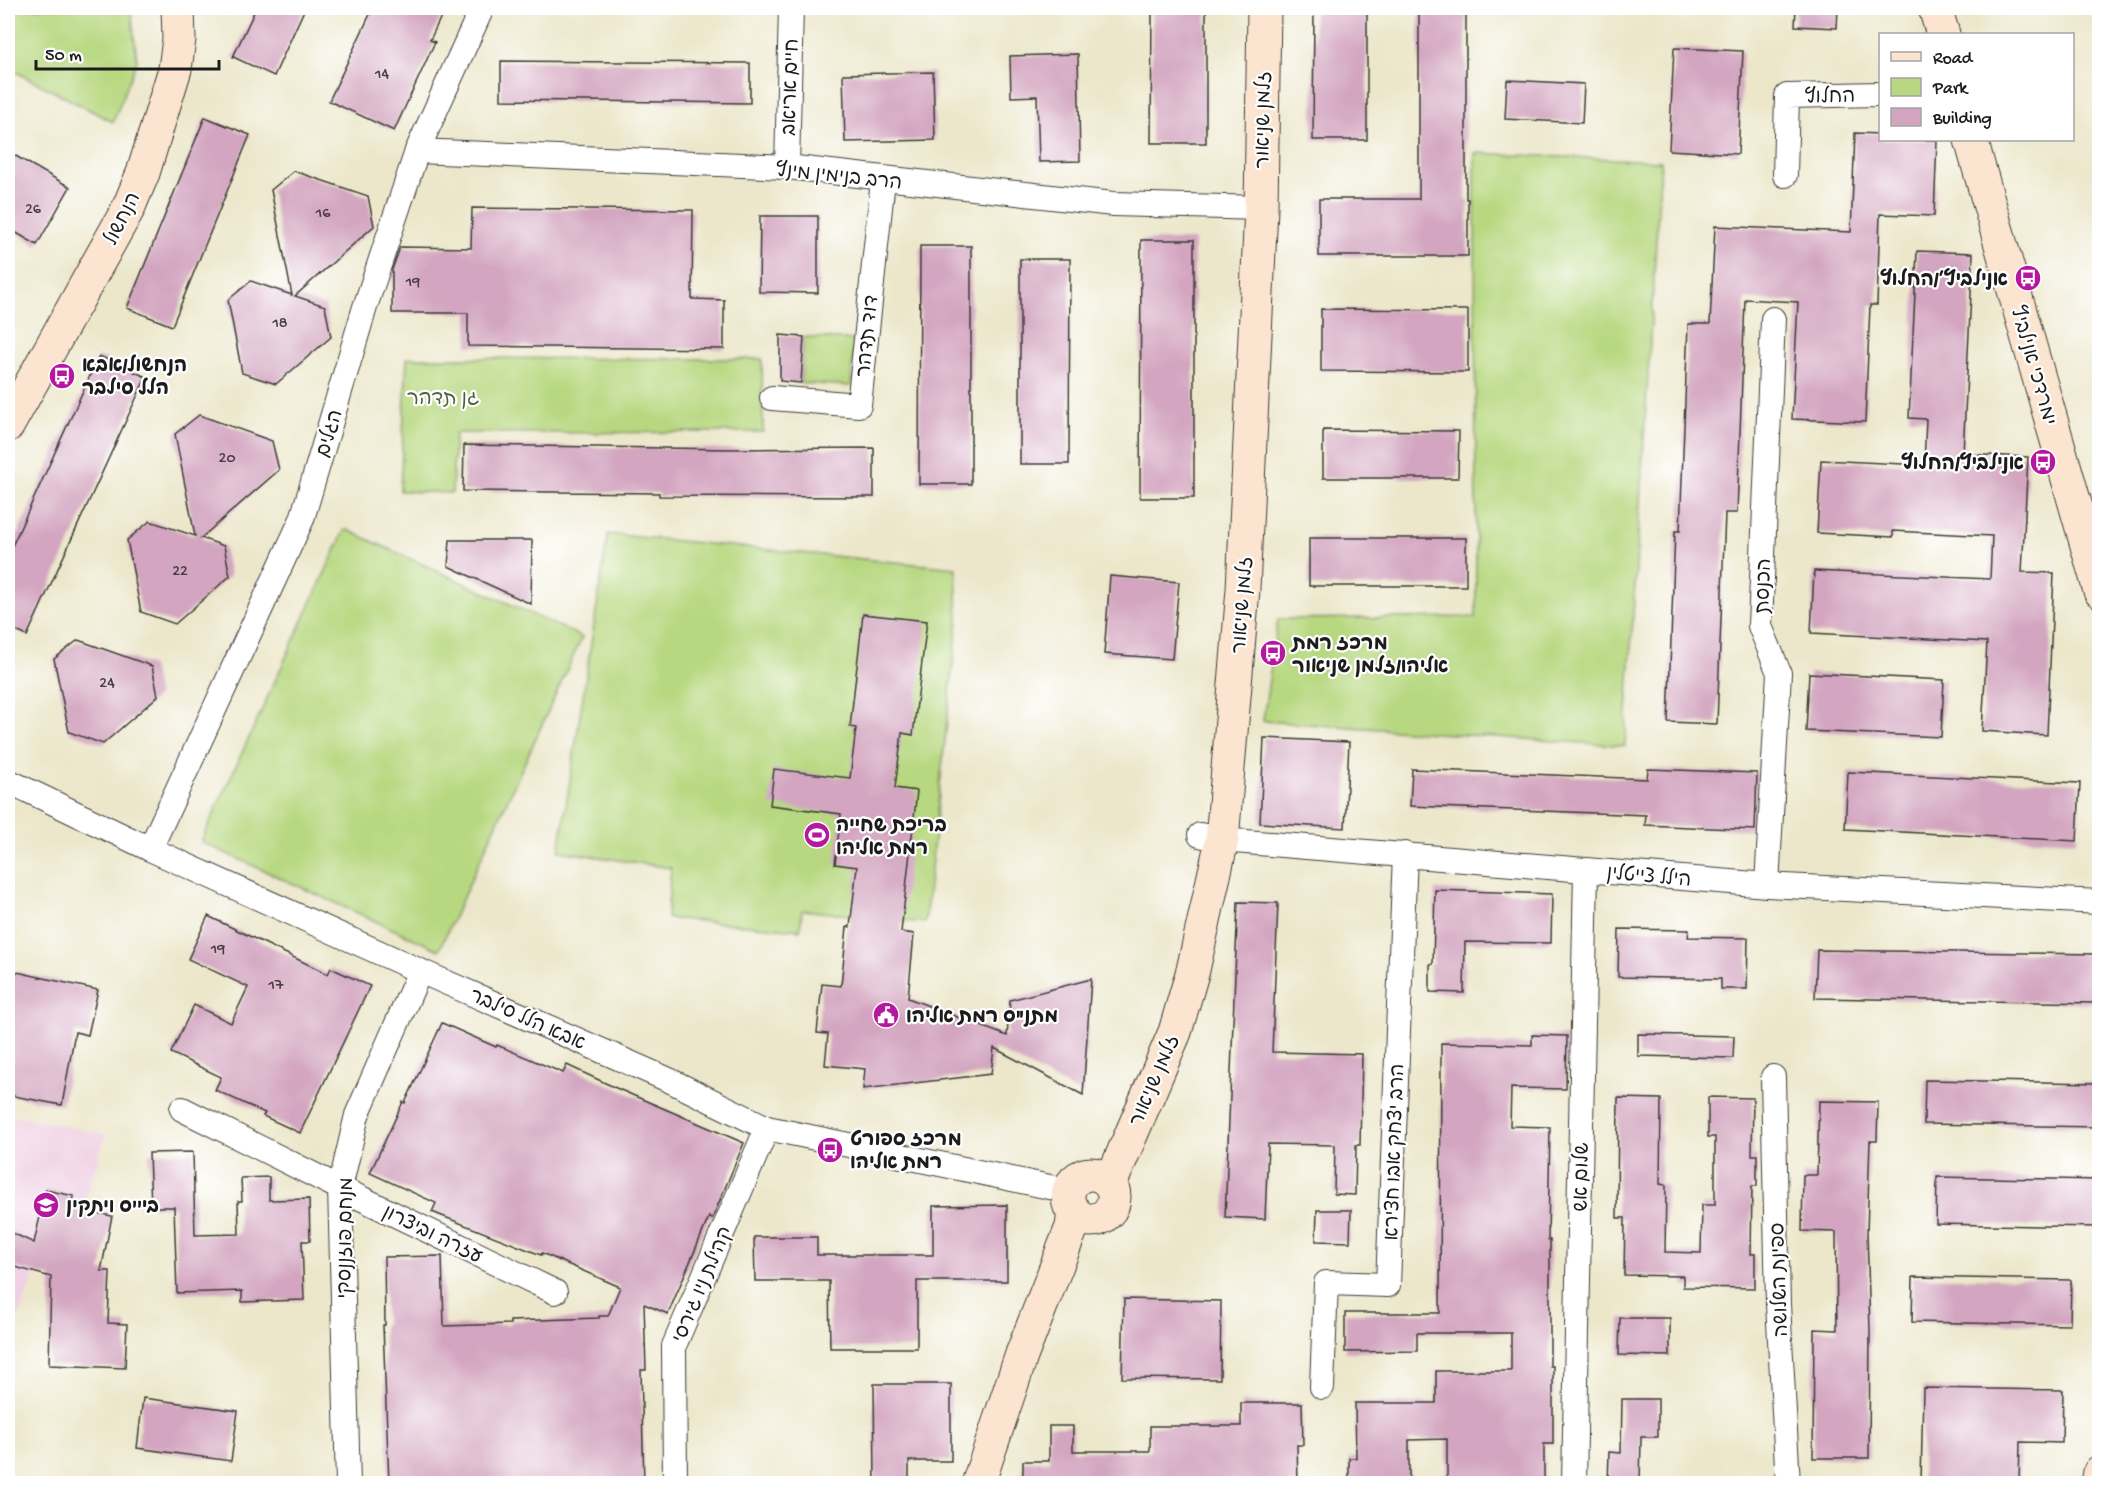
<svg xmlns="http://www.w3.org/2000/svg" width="2107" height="1491" viewBox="0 0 2107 1491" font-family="'Gochi Hand','Playpen Sans Hebrew',sans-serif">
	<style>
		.built { fill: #f0d0e4 }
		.green { fill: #b7d880; stroke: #6a7a4e; stroke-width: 1.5 }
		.building { fill: #d3a5c0 }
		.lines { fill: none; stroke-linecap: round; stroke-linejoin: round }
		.street-casing { stroke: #3b3a36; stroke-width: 26 }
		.secondary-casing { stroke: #3b3a36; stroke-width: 35 }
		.street { stroke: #fff; stroke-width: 24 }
		.secondary { stroke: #fce5d0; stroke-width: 33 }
		.labels { text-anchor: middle; stroke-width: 4.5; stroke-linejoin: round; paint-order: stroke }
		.number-label { font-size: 16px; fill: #4a3e45 }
		.street-label { font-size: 20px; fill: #1c1c1c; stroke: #fff }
		.poi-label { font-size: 20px; font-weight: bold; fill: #1c1c1c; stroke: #fff; text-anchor: start }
		.park-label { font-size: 20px; fill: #525e3f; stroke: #fff }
	</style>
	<rect width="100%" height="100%" fill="#fff"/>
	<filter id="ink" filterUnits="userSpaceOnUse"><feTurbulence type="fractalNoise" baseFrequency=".0167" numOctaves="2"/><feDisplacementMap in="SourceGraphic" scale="12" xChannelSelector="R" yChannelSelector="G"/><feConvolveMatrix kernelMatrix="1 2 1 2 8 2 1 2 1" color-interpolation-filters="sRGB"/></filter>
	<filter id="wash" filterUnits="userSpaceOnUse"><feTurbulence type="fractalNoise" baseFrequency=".008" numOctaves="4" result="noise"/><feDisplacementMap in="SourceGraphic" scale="24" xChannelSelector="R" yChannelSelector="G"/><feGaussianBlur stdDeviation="1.35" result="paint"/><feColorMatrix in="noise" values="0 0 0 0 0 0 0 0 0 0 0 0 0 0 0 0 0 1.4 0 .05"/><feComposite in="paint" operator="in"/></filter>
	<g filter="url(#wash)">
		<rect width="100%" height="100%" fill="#ece7cb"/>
		<path class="built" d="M8,1114L106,1135L67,1257L44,1250L8,1345Z"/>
		<g class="green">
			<path d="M8,8H131L137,61L113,122L8,68Z"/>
			<path d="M1475,153L1661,161L1625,746L1263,721L1278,619L1476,617Z"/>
			<path d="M804,337L854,340L851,386L801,383Z"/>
			<path d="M407,358L762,359L763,432L455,433L452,493L400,491Z"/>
			<path d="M345,529L582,637L439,950L201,842Z"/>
			<path d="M608,534L956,568L958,620L925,923L802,910L800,930L667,918L671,868L559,851Z"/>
		</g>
		<g id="blocks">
			<g class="building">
				<path d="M256,8H305L274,76L233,57Z"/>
				<path d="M373,8H445L430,40L435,42L394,131L329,101Z"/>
				<path d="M1152,8H1206V143H1151Z"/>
				<path d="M1314,8H1367V140H1313Z"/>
				<path d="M1419,8H1466V199H1468V256H1319V199H1419Z"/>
				<path d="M1796,8H1838L1837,28L1795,26Z"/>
				<path d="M1674,48L1743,51L1738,154L1669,150Z"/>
				<path d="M1078,54L1080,161L1039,162L1037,96L1011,97L1010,56Z"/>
				<path d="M501,61L750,63V103L501,100Z"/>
				<path d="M933,72L935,140L845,142L843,74Z"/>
				<path d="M1507,80L1584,84L1582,123L1505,119Z"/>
				<path d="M205,117L250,135L172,326L127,308Z"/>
				<path d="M1855,133L1881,134V140H1937L1934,216L1880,214L1877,305H1870L1865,422L1792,419L1798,302L1745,299L1737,513H1725L1717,724L1668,722L1675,531H1680L1688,324H1710L1715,226L1851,232Z"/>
				<path d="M14,155L70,187L37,245L8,228V166Z"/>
				<path d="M294,171L368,196L374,226L295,296L325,306L331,337L276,384L242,373L228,300L251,281L292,295L271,190Z"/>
				<path d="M472,208L693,210L692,299L724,300V349L468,346V313H392V270L400,247L471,248Z"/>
				<path d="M760,216H818V293L759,292Z"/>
				<path d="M1141,240H1194V498H1140Z"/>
				<path d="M920,246H971V484H919Z"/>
				<path d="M1917,251L1973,253L1963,454L2028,457L2022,572L2054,573L2047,735L1982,731L1987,642L1811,633L1814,571L1990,579L1992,536L1893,531V537L1817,533L1821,460L1924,465L1926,419L1909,418Z"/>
				<path d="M1020,259H1070L1069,464H1020Z"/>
				<path d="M1321,309L1468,310V372L1321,371Z"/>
				<path d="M780,335L804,337L801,383L780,381Z"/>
				<path d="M99,356L146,377L27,636L8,627V555Z"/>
				<path d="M199,415L272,441L279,470L201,538L224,546L230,576L175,624L141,612L127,540L150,521L195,536L175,434Z"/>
				<path d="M1323,430L1459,431L1458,478H1323Z"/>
				<path d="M464,445L728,449L874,448V497L659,496V493L463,491Z"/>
				<rect x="1309" y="538" width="157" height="48"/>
				<path d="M450,540H532L531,604L448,566Z"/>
				<path d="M1110,576L1179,582L1172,659L1104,654Z"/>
				<path d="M863,614L927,621L913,735L902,733L895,788L917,791L901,932L914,934L908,998L1007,1036L1010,1000L1091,979L1083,1095L994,1048L991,1074L863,1089L865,1069L825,1065L828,1034L817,1033L822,984L841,986L847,927H850L857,867L835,864L841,814L770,805L774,769L850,778L856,728L850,727Z"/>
				<path d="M78,640L152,666L158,696L103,744L69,732L54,659Z"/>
				<path d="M1809,673L1944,680L1941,737L1806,731Z"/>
				<path d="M1264,738L1349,742L1345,828L1260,823Z"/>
				<path d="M1412,769L1647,779L1648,769L1757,773L1755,830L1645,825L1646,815L1410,806Z"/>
				<path d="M1848,772L2080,783L2077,841L1845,829Z"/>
				<path d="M1435,890L1552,894L1551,943L1465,942L1464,993L1430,992V964H1433Z"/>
				<path d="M1238,902L1278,903L1272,1052L1362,1054L1360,1145H1356L1355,1195L1334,1194L1335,1145L1268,1144L1265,1219L1225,1217Z"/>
				<path d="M208,916L328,974L331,968L370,986L300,1133L263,1116L265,1113L215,1090L221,1077L171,1053L194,1005L231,1023L248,987L188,959Z"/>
				<path d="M1619,929L1689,930L1688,937L1748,938L1747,989H1721V979L1618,977Z"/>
				<path d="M1817,950L2096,954L2095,1003L1815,998Z"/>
				<path d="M8,970L98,990L88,1035L75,1032L62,1105L8,1095Z"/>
				<path d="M442,1023L496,1047L497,1045L563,1073L567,1065L616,1088L744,1143L712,1219L709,1217L668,1314L644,1304L646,1370H641L644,1482L389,1484L383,1325H385L384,1257L442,1256L444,1326L510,1324V1321L599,1318V1316H608L620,1287L542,1253L541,1255L432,1212L436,1203L370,1173L403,1102L405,1103Z"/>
				<path d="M1638,1034L1734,1036L1733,1058L1638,1056Z"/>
				<path d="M1532,1035L1567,1036L1566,1089L1511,1088L1510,1126L1550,1127L1548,1240H1550V1366H1553V1444H1544V1484H1447V1439L1409,1440V1484H1349V1458H1356L1355,1403H1436V1371H1511V1333H1417V1351L1345,1352V1313H1440L1441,1043L1532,1045Z"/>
				<path d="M1925,1080L2100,1083V1127L1924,1124Z"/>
				<path d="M1708,1097L1753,1098L1752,1155H1757V1186H1752L1751,1254H1755V1288L1683,1287V1276L1624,1275L1625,1218H1617L1618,1098L1661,1099L1660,1184L1666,1185L1665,1252L1701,1253L1702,1205H1715V1137H1708Z"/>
				<path d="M1819,1101L1878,1102L1877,1141H1870L1867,1232L1870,1330L1869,1458H1813L1814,1329L1837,1330L1836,1232L1802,1231L1803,1175H1817Z"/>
				<path d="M193,1152L195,1235L239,1234L238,1201H242L241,1178L269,1177V1200L309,1199L310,1241H302L304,1300L242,1302V1291L177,1293L174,1207H151L149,1153Z"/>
				<path d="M1937,1177L2100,1180V1227L1936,1224Z"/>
				<path d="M46,1190L74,1196L72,1208L112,1216L101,1271H110L108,1323L127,1324L125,1368L49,1365L51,1277L8,1265V1231L34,1243Z"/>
				<path d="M1007,1205V1281H917V1348H830L829,1281H755L754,1237H817V1255H933V1206Z"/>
				<path d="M1317,1210H1351L1350,1242L1316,1241Z"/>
				<path d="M1913,1277L2071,1280L2070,1325L1912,1322Z"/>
				<path d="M1124,1299L1221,1301L1220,1379L1122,1378Z"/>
				<path d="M1620,1318H1670V1356L1619,1355Z"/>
				<path d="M874,1384H951V1461H909V1484H875Z"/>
				<path d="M1923,1388L2063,1390L2062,1443L2020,1442L2019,1484H1921Z"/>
				<path d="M143,1398L238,1411L231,1461L137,1448Z"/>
				<path d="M1622,1399H1658V1437H1641L1640,1484H1608L1609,1452L1621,1453Z"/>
				<path d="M1241,1403H1302L1303,1445H1297L1298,1484H1239V1480H1122V1484H1023V1461H1049V1426H1073V1451H1150V1426H1241Z"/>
			</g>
		</g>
	</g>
	<g filter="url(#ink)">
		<use href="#blocks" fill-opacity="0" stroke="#3b3a36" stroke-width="1.5"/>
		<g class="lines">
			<defs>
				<g id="street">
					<path d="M417,151L787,167L1113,204L1261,208"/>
					<path d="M787,167L791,8"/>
					<path d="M1785,175L1787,96L1880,94"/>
					<path d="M772,398L859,405L883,180"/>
					<path d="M8,781L150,849L420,971L671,1081L767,1128L1069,1191"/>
					<path d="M1200,835L1222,840L1767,885L2100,902"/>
					<path d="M150,849L302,519L365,307L417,151L482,8"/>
					<path d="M1767,885L1779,673L1760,626L1773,319"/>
					<path d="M1773,1077L1778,1304L1788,1484"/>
					<path d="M182,1109L340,1188L555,1292"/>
					<path d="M1322,1387L1326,1283L1388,1285L1405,854"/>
					<path d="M348,1484L340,1188L357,1115L420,971"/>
					<path d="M675,1484L674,1346L767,1128"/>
					<path d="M1574,1484L1586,870"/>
				</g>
				<g id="secondary">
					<path d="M1935,8L1943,34"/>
					<path d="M1971,140L2100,591"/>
					<path d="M8,425L128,209L143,173L175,69L179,39L178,8"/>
					<circle cx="1091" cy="1197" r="23"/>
					<path d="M1110,1184L1175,1032L1193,970L1222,840L1243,589L1261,208L1264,8"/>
					<path d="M978,1484L1022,1354L1072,1227L1074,1211"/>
					<path d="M2098,1484L2100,1472"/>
				</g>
			</defs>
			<use href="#street" class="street-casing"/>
			<use href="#secondary" class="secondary-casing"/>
			<use href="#street" class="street"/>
			<use href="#secondary" class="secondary"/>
		</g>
	</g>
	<defs>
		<symbol id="bus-disc" viewBox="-11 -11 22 22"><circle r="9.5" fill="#b5179e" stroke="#fff"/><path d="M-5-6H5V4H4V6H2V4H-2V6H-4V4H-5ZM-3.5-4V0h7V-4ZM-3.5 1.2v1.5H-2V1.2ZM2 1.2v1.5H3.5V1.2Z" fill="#fff"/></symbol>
		<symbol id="stadium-disc" viewBox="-11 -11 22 22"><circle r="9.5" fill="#b5179e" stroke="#fff"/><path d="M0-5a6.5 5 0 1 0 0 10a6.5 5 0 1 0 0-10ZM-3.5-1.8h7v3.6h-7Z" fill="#fff"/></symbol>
		<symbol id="civic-disc" viewBox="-11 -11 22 22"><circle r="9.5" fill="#b5179e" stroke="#fff"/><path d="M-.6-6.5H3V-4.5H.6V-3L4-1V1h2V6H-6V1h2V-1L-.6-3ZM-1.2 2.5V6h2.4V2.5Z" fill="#fff"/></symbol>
		<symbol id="school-disc" viewBox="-11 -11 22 22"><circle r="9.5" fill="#b5179e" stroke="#fff"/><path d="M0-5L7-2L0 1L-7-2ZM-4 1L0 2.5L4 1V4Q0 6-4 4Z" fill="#fff"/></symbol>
	</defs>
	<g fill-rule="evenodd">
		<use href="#bus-disc" x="2013" y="263" width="30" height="30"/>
		<use href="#bus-disc" x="47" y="361" width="30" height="30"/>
		<use href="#bus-disc" x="2028" y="447" width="30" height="30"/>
		<use href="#bus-disc" x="1258" y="638" width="30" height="30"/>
		<use href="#stadium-disc" x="802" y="820" width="30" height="30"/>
		<use href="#civic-disc" x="871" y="1000" width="30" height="30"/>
		<use href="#bus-disc" x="815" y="1135" width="30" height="30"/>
		<use href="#school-disc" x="31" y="1190" width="30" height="30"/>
	</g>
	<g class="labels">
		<g class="number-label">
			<text x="382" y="78">14</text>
			<text x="33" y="213">26</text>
			<text x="323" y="217">16</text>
			<text x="413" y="286">19</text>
			<text x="280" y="327">18</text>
			<text x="227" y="462">20</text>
			<text x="180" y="575">22</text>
			<text x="107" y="687">24</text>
			<text x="218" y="953">19</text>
			<text x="276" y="989">17</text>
		</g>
		<g class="street-label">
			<text transform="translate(789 87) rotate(-88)" y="7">חיים אריאב</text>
			<text transform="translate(1830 95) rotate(-1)" y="7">החלוץ</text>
			<text transform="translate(1262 120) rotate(-89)" y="7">זלמן שניאור</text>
			<text transform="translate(839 175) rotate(6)" y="7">הרב בנימין מינץ</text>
			<text transform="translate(121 218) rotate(-63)" y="7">הנחשול</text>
			<text transform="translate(866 336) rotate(-84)" y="7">דוד תדהר</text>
			<text transform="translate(2035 365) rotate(74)" y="7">מרדכי אנילביץ'</text>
			<text transform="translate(328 433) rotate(-73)" y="7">הגלים</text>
			<text transform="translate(1762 586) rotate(-88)" y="7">הכנסת</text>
			<text transform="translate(1241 605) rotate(-86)" y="7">זלמן שניאור</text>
			<text transform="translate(1649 875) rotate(5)" y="7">הילל צייטלין</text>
			<text transform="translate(528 1018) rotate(24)" y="7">אבא הלל סילבר</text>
			<text transform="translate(1153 1080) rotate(-67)" y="7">זלמן שניאור</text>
			<text transform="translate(1393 1152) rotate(-88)" y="7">הרב יצחק אבו חצירא</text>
			<text transform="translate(1580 1177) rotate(-89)" y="7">שלום אש</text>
			<text transform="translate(433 1233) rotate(26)" y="7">עזרה וביצרון</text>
			<text transform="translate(344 1238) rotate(-89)" y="7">מנחם פוזננסקי</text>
			<text transform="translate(1778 1280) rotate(-92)" y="7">ספינת השלושה</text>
			<text transform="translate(701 1284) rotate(-67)" y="7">קהילת ניו ג'רסי</text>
		</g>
		<g class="poi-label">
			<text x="2008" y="285" text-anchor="end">אנילביץ׳/החלוץ</text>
			<text x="82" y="371">הנחשול/אבא<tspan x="82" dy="23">הלל סילבר</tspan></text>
			<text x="2024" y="469" text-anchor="end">אנילביץ/החלוץ</text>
			<text x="1292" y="649">מרכז רמת<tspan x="1292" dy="23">אליהו/זלמן שניאור</tspan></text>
			<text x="836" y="831">בריכת שחייה<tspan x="836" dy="23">רמת אליהו</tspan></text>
			<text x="906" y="1022">מתנ"ס רמת אליהו</text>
			<text x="850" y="1145">מרכז ספורט<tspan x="850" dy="23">רמת אליהו</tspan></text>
			<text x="66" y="1212">בי''ס ויתקין</text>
		</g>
		<g class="park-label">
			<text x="443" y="404">גן תדהר</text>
		</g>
	</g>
	<rect width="2107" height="1491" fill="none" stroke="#fff" stroke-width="30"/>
	<rect x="1879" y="33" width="195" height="108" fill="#ffffff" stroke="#a4a4a4" stroke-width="1.5"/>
	<rect x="1891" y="52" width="30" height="9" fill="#fce5d0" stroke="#a4a4a4" stroke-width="1.5"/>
	<text x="1933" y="63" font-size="18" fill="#1c1c1c">Road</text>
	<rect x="1891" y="78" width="30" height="18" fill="#b7d880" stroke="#a4a4a4" stroke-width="1.5"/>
	<text x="1933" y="93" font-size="18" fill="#1c1c1c">Park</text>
	<rect x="1891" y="108" width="30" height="18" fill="#d3a5c0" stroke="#a4a4a4" stroke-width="1.5"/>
	<text x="1933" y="123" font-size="18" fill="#1c1c1c">Building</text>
	<path d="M36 60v9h183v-9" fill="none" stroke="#1c1c1c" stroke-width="3"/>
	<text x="45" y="60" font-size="18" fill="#1c1c1c" stroke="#ffffff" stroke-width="4.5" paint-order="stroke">50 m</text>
</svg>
